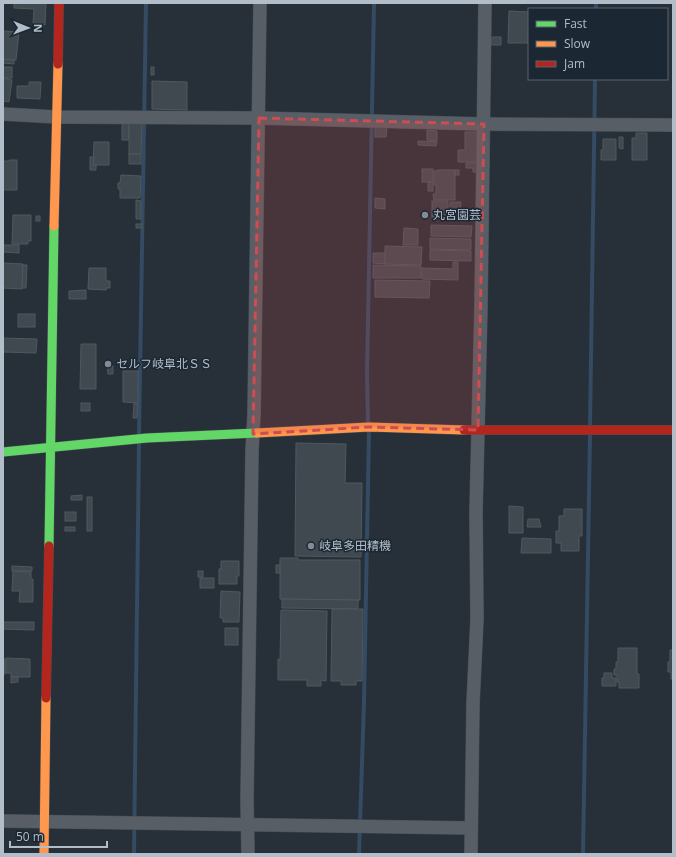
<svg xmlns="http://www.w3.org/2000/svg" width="676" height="857" viewBox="0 0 676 857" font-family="'Open Sans','Noto Sans JP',sans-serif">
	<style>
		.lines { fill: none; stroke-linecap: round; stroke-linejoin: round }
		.stream { stroke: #334b63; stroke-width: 4 }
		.building { fill: #414950; stroke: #50585f }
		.street-casing { stroke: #464c52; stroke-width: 14 }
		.fast-casing { stroke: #464c52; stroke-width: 10 }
		.slow-casing { stroke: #464c52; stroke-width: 10 }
		.jam-casing { stroke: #464c52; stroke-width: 10 }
		.street { stroke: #585e65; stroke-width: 13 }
		.fast { stroke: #63d668; stroke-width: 9 }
		.slow { stroke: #ff974d; stroke-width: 9 }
		.jam { stroke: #b3261e; stroke-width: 9 }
		.marked { fill: #cd4d50; fill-opacity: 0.2; stroke: #cd4d50; stroke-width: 3; stroke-dasharray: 8 5; stroke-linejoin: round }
		.poi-dot { fill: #818c96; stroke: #1b2733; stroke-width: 1.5 }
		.labels { text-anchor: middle; stroke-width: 3; stroke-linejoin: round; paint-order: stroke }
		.poi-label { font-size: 12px; fill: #b1bdc9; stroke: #1b2733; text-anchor: start }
	</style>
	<rect width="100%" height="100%" fill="#273038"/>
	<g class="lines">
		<g class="stream">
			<path d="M596,9V3"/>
			<path d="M368,423L367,374L374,3"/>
			<path d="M590,427L595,79"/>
			<path d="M139,435L146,3"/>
			<path d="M134,854L139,443"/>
			<path d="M359,854L364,702L369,431"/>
			<path d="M583,854L590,435"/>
		</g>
	</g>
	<g class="building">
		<path d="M14,3H46L45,25L33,24L34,9L14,8Z"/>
		<path d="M509,11L529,12L528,43H508Z"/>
		<path d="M3,31L19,32L16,60L3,59Z"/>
		<path d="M492,37H501V45H491Z"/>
		<path d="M3,59L14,60V64L3,63Z"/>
		<rect x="3" y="67" width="9" height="11"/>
		<rect x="151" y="67" width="3" height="8"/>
		<path d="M3,78L12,80L9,102L3,101Z"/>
		<path d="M152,81L187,82V110L152,109Z"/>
		<path d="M29,82H41L40,99L17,98V86H29Z"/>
		<rect x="122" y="121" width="7" height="19"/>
		<path d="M129,121H142L141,154H129Z"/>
		<path d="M375,126H387L386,137H375Z"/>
		<path d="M427,130L437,131V141L427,140Z"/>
		<path d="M465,132H478L477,162H458V150H465Z"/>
		<path d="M636,133H647V160H632V138H636Z"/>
		<path d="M619,137H623V149L619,148Z"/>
		<path d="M603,139H616V160H601V150H603Z"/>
		<path d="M418,141L437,142L436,146L418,145Z"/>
		<path d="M94,142H109V165H93Z"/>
		<rect x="129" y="154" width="12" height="10"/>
		<path d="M90,157H94L93,165H96V170H90Z"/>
		<path d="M9,160H17V190H3V161H9Z"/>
		<path d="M466,163H478L477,172H473V168H466Z"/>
		<rect x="422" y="169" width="11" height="13"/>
		<path d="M437,170H455V200H434L433,194H436V185H434V171H437Z"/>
		<rect x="455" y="170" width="4" height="5"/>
		<path d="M121,175L141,176L140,198H120V189H118V183H120Z"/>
		<rect x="428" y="182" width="5" height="9"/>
		<path d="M375,198L385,199V209L375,208Z"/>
		<path d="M136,200L141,201V219H136Z"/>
		<rect x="432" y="201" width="16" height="16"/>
		<path d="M450,202H461L460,215H450Z"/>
		<path d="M13,215H31V241H28V244H12Z"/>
		<rect x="36" y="216" width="4" height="5"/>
		<rect x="136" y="224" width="6" height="4"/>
		<path d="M431,225L472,226L471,237L431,236Z"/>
		<path d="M404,228L418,229V245H403Z"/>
		<path d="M430,238L471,239V250L430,249Z"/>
		<path d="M3,245H19V253L3,252Z"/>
		<path d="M385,246L422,247L421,265L385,264Z"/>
		<path d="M430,250L471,251V261L430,260Z"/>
		<path d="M373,253H385V264L373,263Z"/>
		<path d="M453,262H458V280L422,279V268L453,269Z"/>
		<path d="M3,263L23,264L22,289L3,288Z"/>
		<path d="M23,265H27L26,288H22Z"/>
		<path d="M373,265L421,266V278H373Z"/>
		<path d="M89,268H106V281H110V288H106V290L88,289Z"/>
		<path d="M375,280L430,281L429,298L375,297Z"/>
		<path d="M86,290V299H69V291Z"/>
		<rect x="18" y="314" width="17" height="13"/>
		<path d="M3,338L37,339L36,353L3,352Z"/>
		<path d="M81,344H96V389H80Z"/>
		<path d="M107,364H111L110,366H113V374H108Z"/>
		<path d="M123,371H138V403L123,402Z"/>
		<rect x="81" y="403" width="9" height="8"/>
		<path d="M134,403L138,404L137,418H133Z"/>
		<path d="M296,443L346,444L345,483H362L361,557L295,556Z"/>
		<path d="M82,495V500H71V496Z"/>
		<rect x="87" y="497" width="5" height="34"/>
		<path d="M509,506L523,507V533H509Z"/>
		<path d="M564,509H582V536H579V551H561V543H556V531H559V516H564Z"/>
		<rect x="65" y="512" width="11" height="9"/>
		<path d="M528,519H539L541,527H527Z"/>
		<rect x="65" y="527" width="10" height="4"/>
		<path d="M522,538L551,539V553H521Z"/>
		<path d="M280,558H298V560H360V600L280,599Z"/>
		<path d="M221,561H239V576H237V584H219V569H221Z"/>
		<rect x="276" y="565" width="4" height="8"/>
		<path d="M12,566L32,567V571H12Z"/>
		<path d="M13,571L31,572V579H33V602H19L20,591H12Z"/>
		<rect x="198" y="571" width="5" height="6"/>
		<rect x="200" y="578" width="14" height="10"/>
		<path d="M221,591L240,592L239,622H223V618H220Z"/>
		<path d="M282,599L358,600V609L282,608Z"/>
		<path d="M332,609H363L362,681H356V685H341V681H331Z"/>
		<path d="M281,610L327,611L326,681L321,680V686H307V680H278V659L280,660Z"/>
		<path d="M3,622H34V630L3,629Z"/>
		<rect x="225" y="628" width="13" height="17"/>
		<path d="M618,648H637V674H639V688H619V682H617V675H614V669H616V662H618Z"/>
		<path d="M670,650H673V679H671V672H668V662H670Z"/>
		<path d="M6,658L30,659V677H11V673H6Z"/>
		<rect x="3" y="659" width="2" height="15"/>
		<path d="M604,673H612V678H616V686H602V678H604Z"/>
		<path d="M11,677H18V682L11,683Z"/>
	</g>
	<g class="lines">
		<defs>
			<g id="street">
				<path d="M3,114L56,117L259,118L484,124L673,125"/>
				<path d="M3,821L471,828"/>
				<path d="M248,854L247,800L252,451L254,414L260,3"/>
				<path d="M471,854L473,703L477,619L476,512L481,306L485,3"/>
			</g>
			<g id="fast">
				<path d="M3,452L147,438L257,433"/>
				<path d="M49,546L54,226"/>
			</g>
			<g id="slow">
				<path d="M54,226L58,64"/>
				<path d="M257,433L369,427L464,430"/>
				<path d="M44,854L46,698"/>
			</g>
			<g id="jam">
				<path d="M58,64L59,3"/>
				<path d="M464,430H673"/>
				<path d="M46,698L49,546"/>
			</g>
		</defs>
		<use href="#street" class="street-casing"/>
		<use href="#fast" class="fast-casing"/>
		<use href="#slow" class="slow-casing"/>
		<use href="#jam" class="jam-casing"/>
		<use href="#street" class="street"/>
		<use href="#fast" class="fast"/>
		<use href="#slow" class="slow"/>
		<use href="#jam" class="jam"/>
	</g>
	<path class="marked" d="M259,118L484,124L478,430L369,427L253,434Z"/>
	<g class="poi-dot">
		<circle cx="425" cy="215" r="4"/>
		<circle cx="108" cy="364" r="4"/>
		<circle cx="311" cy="546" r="4"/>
	</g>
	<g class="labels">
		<g class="poi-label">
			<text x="433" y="219">丸宮園芸</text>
			<text x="116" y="368">セルフ岐阜北ＳＳ</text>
			<text x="319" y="550">岐阜多田精機</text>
		</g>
	</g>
	<rect width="676" height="857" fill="none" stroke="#b1bdc9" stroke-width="8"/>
	<rect x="528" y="8" width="140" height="72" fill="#1b2733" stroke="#57636f"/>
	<rect x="536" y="21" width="20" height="6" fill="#63d668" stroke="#57636f"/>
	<text x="564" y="28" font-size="12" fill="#b1bdc9">Fast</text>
	<rect x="536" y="41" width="20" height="6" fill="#ff974d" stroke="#57636f"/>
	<text x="564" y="48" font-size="12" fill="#b1bdc9">Slow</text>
	<rect x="536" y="61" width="20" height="6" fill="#b3261e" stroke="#57636f"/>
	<text x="564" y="68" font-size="12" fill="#b1bdc9">Jam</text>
	<g transform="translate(28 28) rotate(91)" stroke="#1b2733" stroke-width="3" paint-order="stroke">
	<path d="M0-3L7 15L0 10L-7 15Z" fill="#b1bdc9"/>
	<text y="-6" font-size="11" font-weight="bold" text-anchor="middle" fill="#b1bdc9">N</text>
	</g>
	<path d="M10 841v6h97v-6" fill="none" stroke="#b1bdc9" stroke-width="2"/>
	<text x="16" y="841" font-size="12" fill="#b1bdc9" stroke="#1b2733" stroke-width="3" paint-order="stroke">50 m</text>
</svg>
